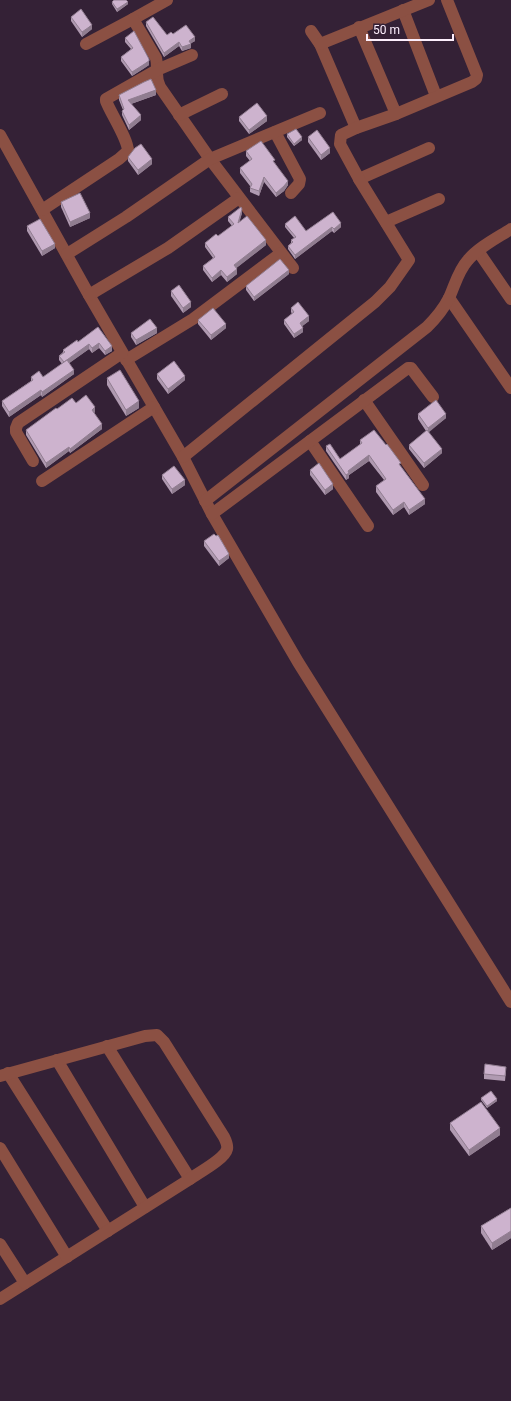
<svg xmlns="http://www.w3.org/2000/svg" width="511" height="1401" viewBox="0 0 511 1401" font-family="Roboto,sans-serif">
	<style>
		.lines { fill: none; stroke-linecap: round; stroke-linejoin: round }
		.street { stroke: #8b5043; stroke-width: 12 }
		.wall { fill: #b09ab1 }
		.shaded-wall { fill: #907d90 }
		.building { fill: #cdb3ce; stroke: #907d90 }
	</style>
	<rect width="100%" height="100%" fill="#342136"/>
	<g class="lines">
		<g class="street">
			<path d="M403,10L436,96"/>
			<path d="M133,19L167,0"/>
			<path d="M359,27L396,114"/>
			<path d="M311,31L320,44L356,128"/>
			<path d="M86,44L133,19L156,58C159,70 154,75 160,87L210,159L293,268"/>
			<path d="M320,44L429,0"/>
			<path d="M179,115L222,94"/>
			<path d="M275,132L300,179L299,184L291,193"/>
			<path d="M0,135L89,295L183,457L212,514L298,662L511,1002"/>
			<path d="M359,179L429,148"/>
			<path d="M42,210L119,159L128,151C128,139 111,114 106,101V99L157,70L192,55"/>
			<path d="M386,222L439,199"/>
			<path d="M478,251L511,299"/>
			<path d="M67,254L126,217L210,159L320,113"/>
			<path d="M89,295L168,248L239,198"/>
			<path d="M449,298L511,388"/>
			<path d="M126,360L193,319L281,253"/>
			<path d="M364,400L423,485"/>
			<path d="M310,441L368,526"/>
			<path d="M183,457L375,302L390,287L409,260L359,179L340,144L341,135L356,128L396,114L472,82L476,79L477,75L447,0"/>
			<path d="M33,461L16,432V428L18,423L122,353"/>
			<path d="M42,481L154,407"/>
			<path d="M205,501L427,327C436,318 443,310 449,298C455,285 458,271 468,260C479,247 497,238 511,229"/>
			<path d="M212,514L408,368H411L433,397"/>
			<path d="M107,1046L190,1179"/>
			<path d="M57,1060L145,1207"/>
			<path d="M8,1073L108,1231"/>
			<path d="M0,1076L145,1036L157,1035L164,1042L224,1137C226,1141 228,1145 227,1149C225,1159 198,1173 190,1179L0,1299"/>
			<path d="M0,1148L67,1257"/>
			<path d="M0,1244L25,1283"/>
		</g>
	</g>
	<g class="wall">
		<path d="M112,2L128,4L117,12L112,4Z"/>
		<path d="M71,17L92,29L82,37L71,21Z"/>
		<path d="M146,22L167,35L173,34L195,41L191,43V48L182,51L179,46L164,57L146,26Z"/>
		<path d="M125,38L149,65L143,69L132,76L121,61V57L131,49L125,42Z"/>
		<path d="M119,95H156L131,104L141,120L129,130L122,115V111L123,110L119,100Z"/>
		<path d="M239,117L267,121L249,134L239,121Z"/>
		<path d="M287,134L302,140L294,146L287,137Z"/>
		<path d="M308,137L330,153L321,160L308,142Z"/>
		<path d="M246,151L275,163L288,185L284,191L276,197L264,182L259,196L250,192V186L240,173V168L250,161L246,156Z"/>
		<path d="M128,157L152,164L138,175L128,161Z"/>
		<path d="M61,202L90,218L70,227L61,207Z"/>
		<path d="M333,212L341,227L334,233L332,231L295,259L288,249V246L291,243V240L294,238L285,227V224L306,231Z"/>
		<path d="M242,213L239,222L266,245L236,268L237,274L227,282L221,275L212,282L203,270V266L213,258L205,247V243L218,236L232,226L228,221V217Z"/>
		<path d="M27,226L55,248L42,256L27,231Z"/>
		<path d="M289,274L254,301L246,290V286Z"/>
		<path d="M171,291L191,307L183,313L171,296Z"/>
		<path d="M291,308L309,321L302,326L303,332L294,338L284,324V320L292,314L291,312Z"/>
		<path d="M198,320L226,328L211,340L198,324Z"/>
		<path d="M98,327L112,351L105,355L99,348L92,353L89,349L69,363L74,374L42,397L41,395L9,417L2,406V401L31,381V377H43L62,364L59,360V356L63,352V350L78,342Z"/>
		<path d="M131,333H157L136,345L131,337Z"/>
		<path d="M157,374L185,380L168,394L157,379Z"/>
		<path d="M107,378L139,408L126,416L107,385Z"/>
		<path d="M76,403L95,412L94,413L102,429L70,453L69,451L46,468L26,435V430L57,409Z"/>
		<path d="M418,414L446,418L428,432L442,453L424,468L409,449V445L426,431L418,419Z"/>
		<path d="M360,440L401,467L425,504L409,515L404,507L393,515L376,492V486L384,480L369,461L349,475V478L346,480L326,451V446L340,459L360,445Z"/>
		<path d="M310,470L333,489L325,495L310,475Z"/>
		<path d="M162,475L185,485L172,494L162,479Z"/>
		<path d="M204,541L229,558L219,566L204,546Z"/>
		<path d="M506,1071L505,1081L484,1079V1074Z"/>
		<path d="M481,1098L497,1101L487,1108L481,1100Z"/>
		<path d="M450,1123L500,1135L469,1156L450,1130Z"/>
		<path d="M511,1208V1238L492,1250L481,1233V1226Z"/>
	</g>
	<g class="shaded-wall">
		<path d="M128,2V4L117,12V9Z"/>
		<path d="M92,25V29L82,37V32Z"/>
		<path d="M195,37V41L190,44H191V48L182,51V47Z"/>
		<path d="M179,42V46L164,57V53Z"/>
		<path d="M149,61V65L143,69L132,76V72Z"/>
		<path d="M156,90V95L128,105V100Z"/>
		<path d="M141,115V120L129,130V125Z"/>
		<path d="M267,116V121L249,134V130Z"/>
		<path d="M302,137V140L294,146V144Z"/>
		<path d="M330,148V153L321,160V155Z"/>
		<path d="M152,159V164L138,175V170Z"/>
		<path d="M264,177V182L259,196V191Z"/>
		<path d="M288,181V185L284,191L276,197V193Z"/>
		<path d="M242,209V213L238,228V223Z"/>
		<path d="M90,213V218L70,227V222Z"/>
		<path d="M341,223V227L334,233V229Z"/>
		<path d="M332,227V231L295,259V255Z"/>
		<path d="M266,240V245L234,270V265Z"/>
		<path d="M55,244V248L42,256V251Z"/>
		<path d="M237,269V274L227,282V277Z"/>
		<path d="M221,270V275L212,282V278Z"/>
		<path d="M289,270V274L254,301V297Z"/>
		<path d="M191,302V307L183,313V308Z"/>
		<path d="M309,316V321L300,328V323Z"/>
		<path d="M226,324V328L211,340V335Z"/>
		<path d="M157,328V333L136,345V340Z"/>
		<path d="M303,328V332L294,338V334Z"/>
		<path d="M99,343V348L92,353V348Z"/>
		<path d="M89,344V349L64,367V362Z"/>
		<path d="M112,346V351L105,355V351Z"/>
		<path d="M74,370V374L42,397V392Z"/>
		<path d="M185,376V380L168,394V389Z"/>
		<path d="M41,390V395L9,417V412Z"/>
		<path d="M139,401V408L126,416V410Z"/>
		<path d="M95,407V412L92,414V410Z"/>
		<path d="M446,414V418L428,433V428Z"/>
		<path d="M102,424V429L70,453V449Z"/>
		<path d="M69,447V451L46,468V463Z"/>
		<path d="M442,449V453L424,468V463Z"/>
		<path d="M369,455V461L349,475V478L346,480V475L348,471Z"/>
		<path d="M185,480V485L172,494V489Z"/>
		<path d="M333,484V489L325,495V490Z"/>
		<path d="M425,499V504L409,515V510Z"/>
		<path d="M404,502V507L393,515V510Z"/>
		<path d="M229,554V558L219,566V561Z"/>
		<path d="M497,1099V1101L487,1108V1106Z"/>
		<path d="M500,1128V1135L469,1156V1150Z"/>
		<path d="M511,1231V1238L492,1250V1243Z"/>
	</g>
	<g class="building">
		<path d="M114,0H126L128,2L117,9L112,2Z"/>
		<path d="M81,9L92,25L82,32L71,17Z"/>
		<path d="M153,17L167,35L171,32L173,34L186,25L195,37L189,41L191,44L182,47L179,42L164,53L146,22Z"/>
		<path d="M134,31L149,59V61L143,65L132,72L121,57L133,48L125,38Z"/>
		<path d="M151,79L156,90L128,100L141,115L129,125L122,111L124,109L119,95L144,82Z"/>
		<path d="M257,103L267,116L249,130L239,117Z"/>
		<path d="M296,129L302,137L294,144L287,134Z"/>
		<path d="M317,130L330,148L321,155L308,137Z"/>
		<path d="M261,141L275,160L273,161L288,181L284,186L276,193L264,177L259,191L250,188L252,184L240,168L252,159L246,151Z"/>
		<path d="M141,144L152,159L138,170L128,157L135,148Z"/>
		<path d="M80,193L90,213L70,222L61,202Z"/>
		<path d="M241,207L242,209L238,223L247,216L266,240L234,265L237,269L227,277L221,270L212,278L203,266L215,257L205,243L216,234L218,236L234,224L228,217Z"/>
		<path d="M333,212L341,223L334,229L332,227L295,255L288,246L293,242L291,240L296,237L285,224L295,216L306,231Z"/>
		<path d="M40,219L55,244L42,251L27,226Z"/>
		<path d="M280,259L289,270L254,297L246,286Z"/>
		<path d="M179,285L191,302L183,308L171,291Z"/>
		<path d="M298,302L309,316L300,323L303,328L294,334L284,320L294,312L291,308Z"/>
		<path d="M213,308L226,324L211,335L198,320Z"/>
		<path d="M150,319L157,328L136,340L131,333Z"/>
		<path d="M98,327L112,346L105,351L99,343L92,348L89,344L64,362L59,356L65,352L63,350L77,340L78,342Z"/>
		<path d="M67,360L74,370L42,392L41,390L9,412L2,401L33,380L31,377L39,371L43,377Z"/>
		<path d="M174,361L185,376L168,389L157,374Z"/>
		<path d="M120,370L139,401L126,410L107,378Z"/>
		<path d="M86,395L95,407L92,410L102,424L70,449L69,447L46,463L26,430L56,408L57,409L72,398L76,403Z"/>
		<path d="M436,400L446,414L428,428L418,414Z"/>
		<path d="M374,430L386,445L387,444L401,463L399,464L425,499L409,510L404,502L393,510L376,486L386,479L369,455L348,471L349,473L346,475L326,446L330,444L340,459L362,443L360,440Z"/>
		<path d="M427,430L442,449L424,463L409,445Z"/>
		<path d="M319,463L333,484L325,490L310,470Z"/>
		<path d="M174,466L185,480L172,489L162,475Z"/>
		<path d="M214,534L216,536L218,535L229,554L219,561L204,541Z"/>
		<path d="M485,1064L506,1067L505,1076L484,1074Z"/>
		<path d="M491,1091L497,1099L487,1106L481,1098Z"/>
		<path d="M481,1102L500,1128L469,1150L450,1123Z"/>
		<path d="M511,1208V1231L492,1243L481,1226Z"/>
	</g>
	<path d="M367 34v6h86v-6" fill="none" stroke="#fdeffd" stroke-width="2"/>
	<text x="373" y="34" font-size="12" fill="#fdeffd" stroke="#342136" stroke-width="3" paint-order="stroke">50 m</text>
</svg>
